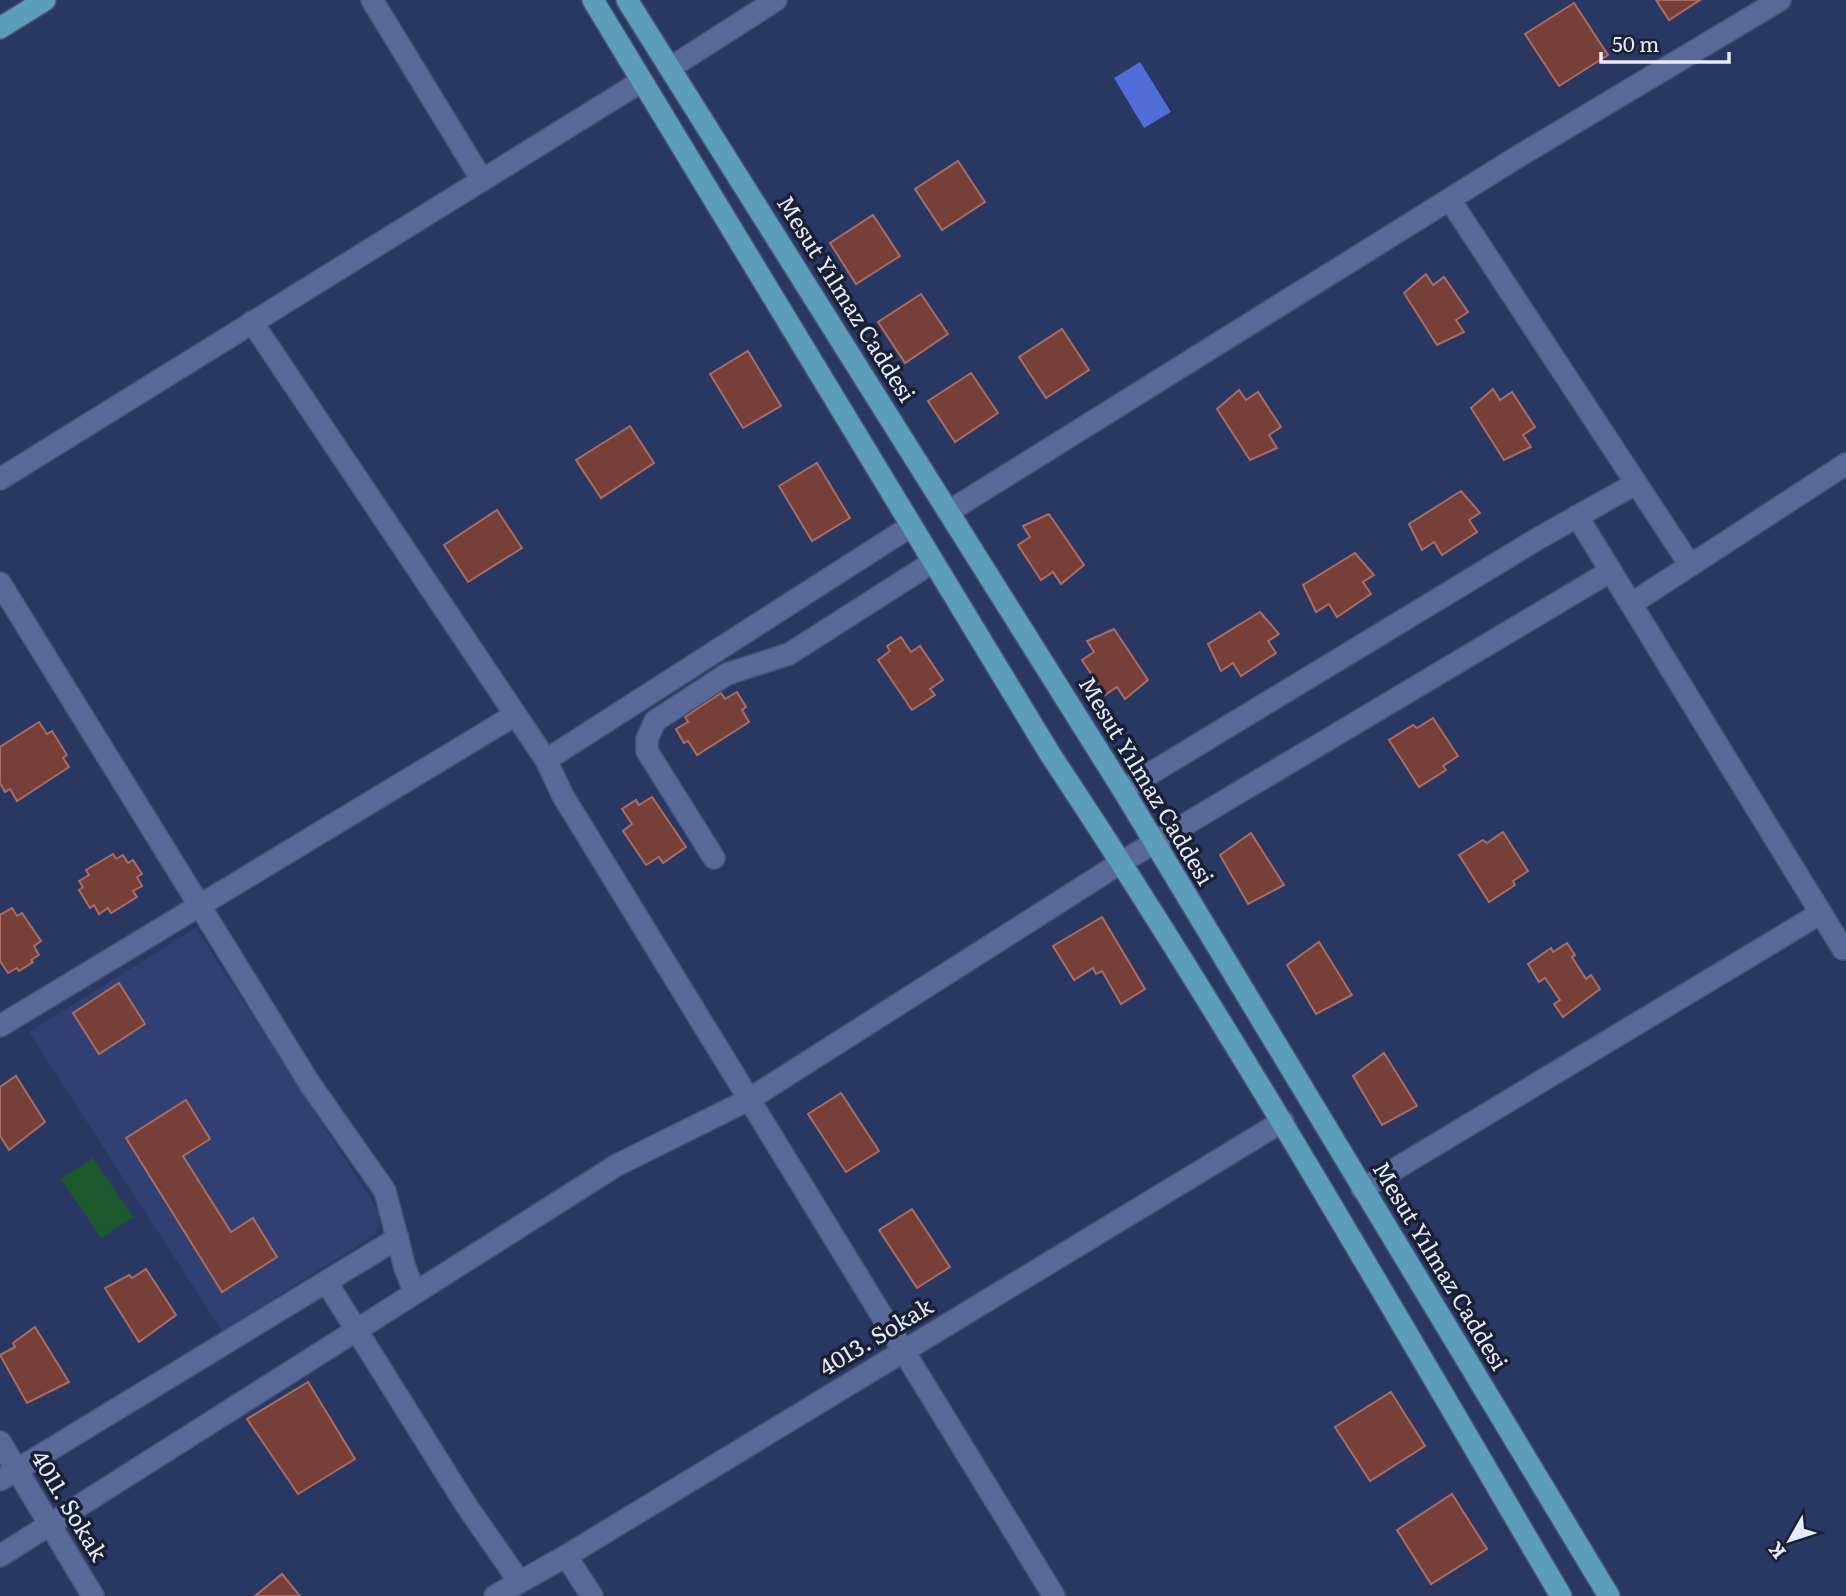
<svg xmlns="http://www.w3.org/2000/svg" width="1846" height="1596" viewBox="0 0 1846 1596" font-family="Literata,serif">
	<style>
		.built { fill: #314072 }
		.green { fill: #1c5a2d }
		.water { fill: #506dd8 }
		.building { fill: #763f37; stroke: #aa6d64; stroke-width: 2 }
		.lines { fill: none; stroke-linecap: round; stroke-linejoin: round }
		.minor-casing { stroke: #495376; stroke-width: 24 }
		.major-casing { stroke: #495376; stroke-width: 24 }
		.minor { stroke: #596a9a; stroke-width: 21 }
		.major { stroke: #5b9dba; stroke-width: 21 }
		.labels { text-anchor: middle; stroke-width: 7; stroke-linejoin: round; paint-order: stroke }
		.street-label { font-size: 23px; fill: #e5ebfc; stroke: #1a2034 }
	</style>
	<rect width="100%" height="100%" fill="#293763"/>
	<path class="built" d="M196,928L381,1215L376,1234L222,1331L29,1032Z"/>
	<path class="green" d="M93,1158L133,1217L101,1238L61,1179Z"/>
	<path class="water" d="M1140,62L1171,112L1144,128L1114,78Z"/>
	<g class="building">
		<path d="M1656,0H1700L1669,20Z"/>
		<path d="M1574,3L1608,55L1559,86L1525,34Z"/>
		<path d="M958,161L985,202L942,230L915,189Z"/>
		<path d="M873,215L900,256L856,284L830,243Z"/>
		<path d="M1426,274L1433,285L1444,277L1468,312L1456,320L1464,332L1437,345L1404,293Z"/>
		<path d="M921,294L948,334L905,363L878,322Z"/>
		<path d="M1062,329L1089,370L1046,398L1019,357Z"/>
		<path d="M748,351L781,406L743,428L710,374Z"/>
		<path d="M971,373L998,413L955,442L928,401Z"/>
		<path d="M1493,389L1500,400L1512,392L1535,427L1523,435L1531,447L1504,460L1471,408Z"/>
		<path d="M1239,390L1246,400L1258,392L1281,427L1269,435L1277,448L1250,460L1217,409Z"/>
		<path d="M630,426L654,463L601,498L576,460Z"/>
		<path d="M817,463L850,518L812,541L779,486Z"/>
		<path d="M1461,491L1480,513L1469,520L1477,532L1442,555L1434,542L1422,550L1409,524Z"/>
		<path d="M497,510L522,548L468,582L444,545Z"/>
		<path d="M1049,514L1084,565L1061,584L1053,572L1041,580L1018,545L1030,537L1023,526Z"/>
		<path d="M1355,553L1374,575L1363,582L1371,594L1337,617L1329,604L1316,612L1303,585Z"/>
		<path d="M1260,612L1279,634L1268,641L1276,653L1241,676L1233,663L1221,671L1208,644Z"/>
		<path d="M1114,629L1148,680L1125,699L1117,687L1105,695L1082,660L1094,652L1087,641Z"/>
		<path d="M901,637L911,652L920,646L943,680L930,689L935,695L912,710L878,660L890,651L887,646Z"/>
		<path d="M737,692L746,707L742,710L749,722L697,755L688,741L684,743L676,729L688,722L685,717L721,693L725,699Z"/>
		<path d="M1433,718L1458,756L1443,766L1446,770L1419,787L1389,740L1413,725L1417,728Z"/>
		<path d="M39,722L47,734L52,731L67,755L63,758L69,767L17,801L10,789L5,792L0,783V747Z"/>
		<path d="M652,797L686,847L663,863L659,857L646,865L623,831L632,824L622,809L636,800L639,805Z"/>
		<path d="M1503,832L1528,871L1513,881L1515,885L1489,902L1459,855L1483,840L1487,843Z"/>
		<path d="M1251,833L1284,885L1248,904L1220,855Z"/>
		<path d="M113,854L116,859L123,855L128,863L133,860L142,874L137,877L142,886L133,891L137,897L111,913L108,908L99,914L94,905L90,908L79,890L83,887L79,881L89,875L86,870Z"/>
		<path d="M12,908L17,916L22,913L41,941L34,946L39,955L31,960L33,962L19,971L17,968L8,973L0,961V915Z"/>
		<path d="M1102,917L1145,989L1121,1004L1102,971L1096,974L1093,968L1074,980L1053,946Z"/>
		<path d="M1319,942L1352,995L1316,1014L1287,965Z"/>
		<path d="M1567,943L1575,955L1572,957L1586,979L1591,975L1600,989L1563,1017L1554,1004L1560,1000L1545,978L1539,982L1528,964L1551,948L1553,952Z"/>
		<path d="M119,983L145,1024L99,1054L73,1013Z"/>
		<path d="M1384,1053L1417,1106L1382,1125L1353,1076Z"/>
		<path d="M16,1076L45,1122L9,1150L0,1136V1087Z"/>
		<path d="M841,1093L879,1151L846,1172L808,1114Z"/>
		<path d="M186,1100L210,1139L183,1156L231,1232L253,1218L277,1257L222,1292L126,1138Z"/>
		<path d="M912,1209L950,1267L917,1288L879,1230Z"/>
		<path d="M146,1269L176,1315L139,1342L105,1288L129,1275L132,1278Z"/>
		<path d="M35,1327L69,1382L27,1403L0,1355L15,1347L13,1343Z"/>
		<path d="M308,1382L355,1459L298,1494L247,1419Z"/>
		<path d="M1391,1392L1425,1446L1370,1481L1335,1427Z"/>
		<path d="M1452,1494L1487,1549L1431,1584L1397,1530Z"/>
		<path d="M282,1574L300,1596H255Z"/>
	</g>
	<g class="lines">
		<defs>
			<g id="minor">
				<path d="M372,0L482,180"/>
				<path d="M670,68L776,0"/>
				<path d="M1450,200L1690,565"/>
				<path d="M252,322L546,760L563,796L1054,1596"/>
				<path d="M0,479L642,81"/>
				<path d="M948,512L1519,156L1780,0"/>
				<path d="M1577,516L1843,949"/>
				<path d="M0,583L310,1084L385,1191L405,1268L414,1291"/>
				<path d="M1631,604L1846,464"/>
				<path d="M546,760L911,526"/>
				<path d="M1123,790L1539,538L1635,484"/>
				<path d="M714,858L647,751V739L655,721L727,674L789,654L933,562"/>
				<path d="M0,1026L515,715"/>
				<path d="M1362,1189L1821,913"/>
				<path d="M327,1283L466,1505L519,1581"/>
				<path d="M0,1442L93,1596"/>
				<path d="M0,1480L398,1238"/>
				<path d="M0,1556L617,1165L748,1100L1122,862L1611,571"/>
				<path d="M566,1556L592,1596"/>
				<path d="M495,1596L566,1556L1283,1121"/>
			</g>
			<g id="major">
				<path d="M593,0L1050,754C1232,1028 1395,1313 1561,1596"/>
				<path d="M627,0L1123,790L1609,1596"/>
				<path d="M0,28L45,0"/>
			</g>
		</defs>
		<use href="#minor" class="minor-casing"/>
		<use href="#major" class="major-casing"/>
		<use href="#minor" class="minor"/>
		<use href="#major" class="major"/>
	</g>
	<g class="labels">
		<g class="street-label">
			<text transform="translate(846 299) rotate(58)" y="8">Mesut Yılmaz Caddesi</text>
			<text transform="translate(1146 781) rotate(59)" y="8">Mesut Yılmaz Caddesi</text>
			<text transform="translate(1440 1266) rotate(59)" y="8">Mesut Yılmaz Caddesi</text>
			<text transform="translate(876 1337) rotate(-31)" y="8">4013. Sokak</text>
			<text transform="translate(69 1506) rotate(59)" y="8">4011. Sokak</text>
		</g>
	</g>
	<g transform="translate(1790 1540) rotate(231)" stroke="#1a2034" stroke-width="5" paint-order="stroke">
	<path d="M0-5L12 26L0 18L-12 26Z" fill="#e5ebfc"/>
	<text y="-10" font-size="19" font-weight="bold" text-anchor="middle" fill="#e5ebfc">K</text>
	</g>
	<path d="M1601 52v10h128v-10" fill="none" stroke="#e5ebfc" stroke-width="3.5"/>
	<text x="1612" y="52" font-size="21" fill="#e5ebfc" stroke="#1a2034" stroke-width="5" paint-order="stroke">50 m</text>
</svg>
